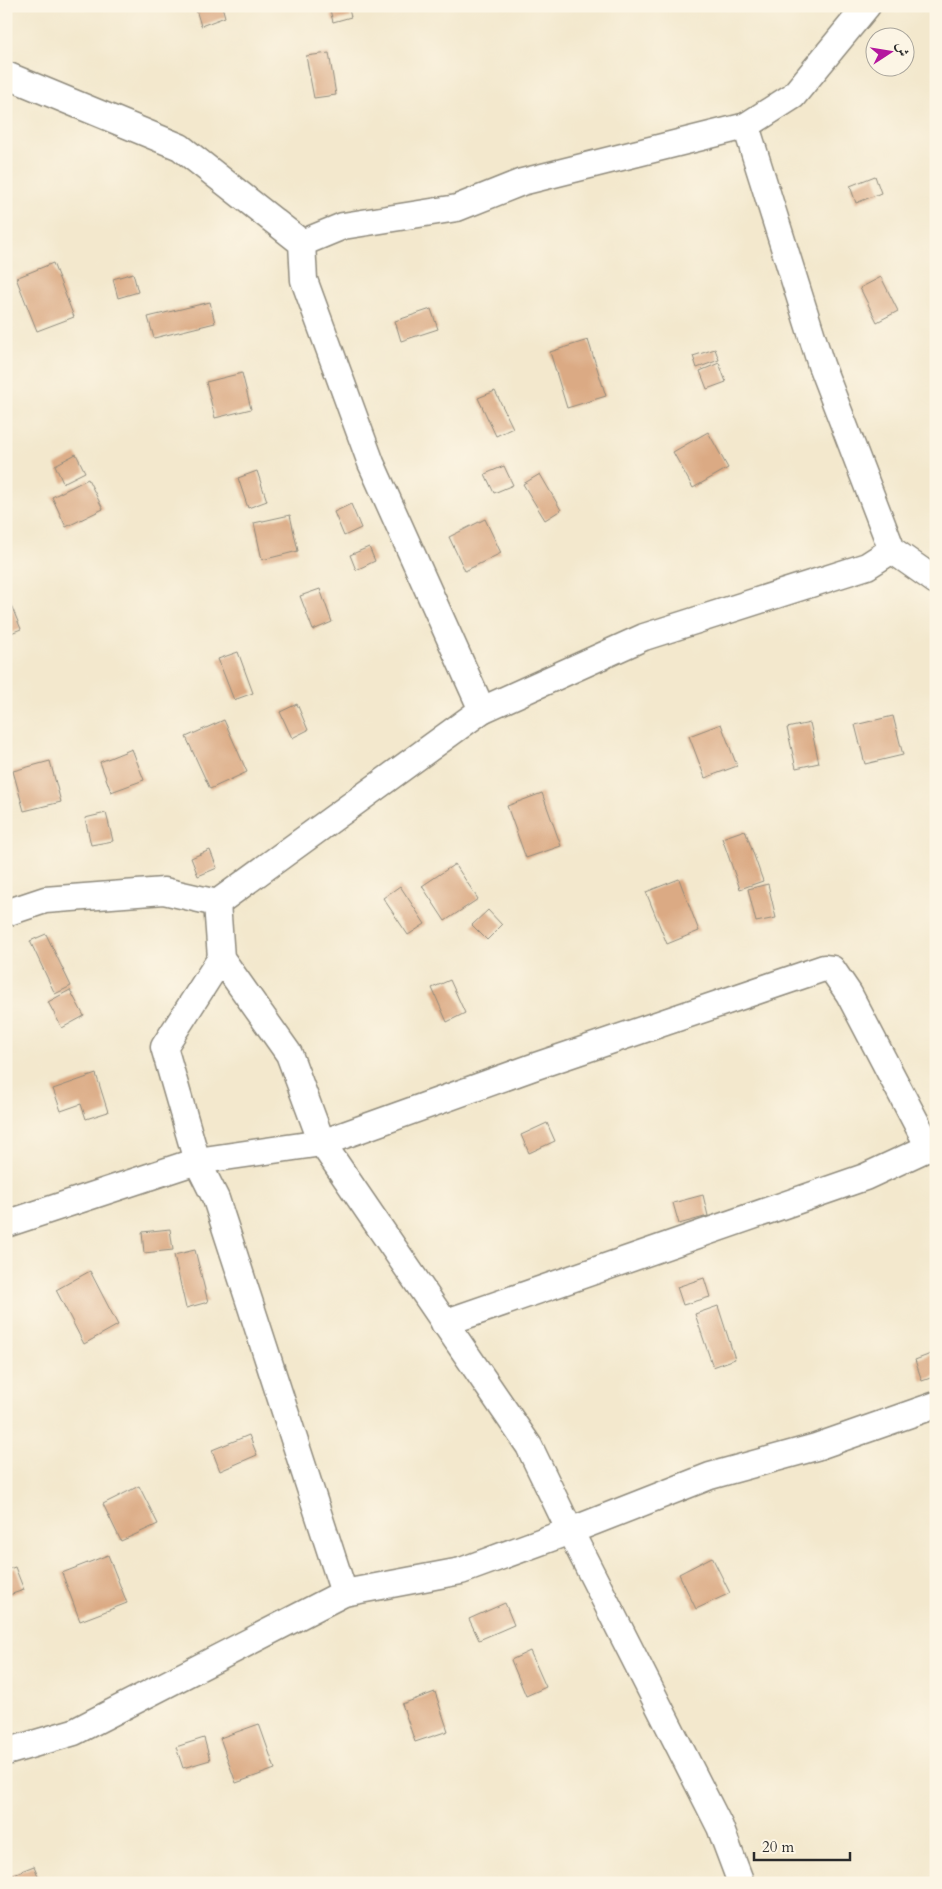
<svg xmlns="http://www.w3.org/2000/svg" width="942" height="1889" viewBox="0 0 942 1889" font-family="Cardo,Amiri,serif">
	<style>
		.building { fill: #dbaa84 }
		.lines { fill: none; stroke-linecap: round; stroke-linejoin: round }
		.street-casing { stroke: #8f8a7c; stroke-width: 29 }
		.street { stroke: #fff; stroke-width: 26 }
	</style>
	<rect width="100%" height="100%" fill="#fcf5e5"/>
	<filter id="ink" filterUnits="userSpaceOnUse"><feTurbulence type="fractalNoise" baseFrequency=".02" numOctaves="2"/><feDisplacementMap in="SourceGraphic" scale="10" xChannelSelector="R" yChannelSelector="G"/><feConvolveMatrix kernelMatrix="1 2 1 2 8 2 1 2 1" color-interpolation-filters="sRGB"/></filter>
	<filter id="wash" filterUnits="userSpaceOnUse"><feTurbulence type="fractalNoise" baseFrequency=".0096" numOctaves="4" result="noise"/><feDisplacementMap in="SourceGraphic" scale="20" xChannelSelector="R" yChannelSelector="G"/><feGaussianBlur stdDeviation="1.12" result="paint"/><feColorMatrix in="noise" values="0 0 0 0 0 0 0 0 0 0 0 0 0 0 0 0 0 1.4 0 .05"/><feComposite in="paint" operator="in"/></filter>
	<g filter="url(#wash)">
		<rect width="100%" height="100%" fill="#f3e8cd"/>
		<g id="blocks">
			<g class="building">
				<path d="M195,6H222L225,17L201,26Z"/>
				<path d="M329,6H348L351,17L333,22Z"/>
				<path d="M329,53L336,95L314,98L306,56Z"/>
				<path d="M875,176L881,193L856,203L850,186Z"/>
				<path d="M53,263L74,317L37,331L16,278Z"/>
				<path d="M133,273L138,292L118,298L113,279Z"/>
				<path d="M881,277L898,311L877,322L860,288Z"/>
				<path d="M210,302L215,323L154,338L148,317Z"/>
				<path d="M431,309L438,329L401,341L395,321Z"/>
				<path d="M588,340L606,396L567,408L550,352Z"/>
				<path d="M715,349L719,360L697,368L693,356Z"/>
				<path d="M719,363L726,382L707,389L700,371Z"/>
				<path d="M242,373L251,409L215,418L206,382Z"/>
				<path d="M495,391L513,428L496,436L478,398Z"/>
				<path d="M708,432L728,468L693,488L673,452Z"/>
				<path d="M76,454L85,472L63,483L55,465Z"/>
				<path d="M504,466L513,485L494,493L485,474Z"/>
				<path d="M257,471L267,501L248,508L238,478Z"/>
				<path d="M540,474L561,510L545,520L523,484Z"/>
				<path d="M88,479L103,509L66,527L52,497Z"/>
				<path d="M351,504L361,528L344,536L334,512Z"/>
				<path d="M290,515L298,551L262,560L254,523Z"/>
				<path d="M485,519L501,553L465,571L449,537Z"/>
				<path d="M369,547L375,561L356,570L350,555Z"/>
				<path d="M320,589L332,622L313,630L300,596Z"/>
				<path d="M6,593L21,629L6,635Z"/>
				<path d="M238,652L253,693L234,700L218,659Z"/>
				<path d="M297,704L308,730L292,738L280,712Z"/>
				<path d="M893,716L903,755L865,764L855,725Z"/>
				<path d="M224,720L247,772L210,789L186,737Z"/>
				<path d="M810,723L819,763L796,768L787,728Z"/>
				<path d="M721,724L737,766L705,778L689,736Z"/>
				<path d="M132,749L144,780L111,792L100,762Z"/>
				<path d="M50,761L61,802L24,811L13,771Z"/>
				<path d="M542,793L561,846L526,858L507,806Z"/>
				<path d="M106,813L113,841L91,845L85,818Z"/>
				<path d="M745,830L763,881L740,889L722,838Z"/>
				<path d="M210,850L217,868L198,876L191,858Z"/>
				<path d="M455,864L478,899L445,921L422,886Z"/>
				<path d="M679,879L699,931L667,944L646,892Z"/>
				<path d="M768,884L776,918L756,922L748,889Z"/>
				<path d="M400,886L425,924L408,935L383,898Z"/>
				<path d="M488,910L502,925L487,940L472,925Z"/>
				<path d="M46,934L71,986L55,994L30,941Z"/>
				<path d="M450,980L465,1013L447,1022L432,988Z"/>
				<path d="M70,990L84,1016L62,1028L48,1002Z"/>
				<path d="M96,1074L108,1112L86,1119L81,1104L61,1111L53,1089Z"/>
				<path d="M547,1123L555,1141L529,1153L521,1135Z"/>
				<path d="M703,1195L708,1216L679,1224L673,1203Z"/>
				<path d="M170,1229L173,1250L144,1253L142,1232Z"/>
				<path d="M195,1250L208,1302L186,1308L174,1255Z"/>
				<path d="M90,1271L118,1325L84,1344L56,1290Z"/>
				<path d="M704,1278L710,1297L683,1305L677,1287Z"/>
				<path d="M718,1306L735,1359L713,1367L695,1314Z"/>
				<path d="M936,1352V1376L922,1381L915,1360Z"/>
				<path d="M249,1435L257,1455L220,1471L212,1450Z"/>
				<path d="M139,1486L158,1524L121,1541L103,1504Z"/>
				<path d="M108,1555L127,1603L80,1621L62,1573Z"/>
				<path d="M712,1557L730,1593L696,1609L679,1574Z"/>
				<path d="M15,1567L24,1590L6,1596V1570Z"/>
				<path d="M505,1603L514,1625L479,1640L469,1619Z"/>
				<path d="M530,1651L546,1687L526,1696L511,1660Z"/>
				<path d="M435,1692L448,1731L415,1742L402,1704Z"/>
				<path d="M259,1724L275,1769L236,1783L220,1738Z"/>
				<path d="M204,1738L210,1760L183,1768L176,1747Z"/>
				<path d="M34,1866L41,1883H6V1877Z"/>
			</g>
		</g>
	</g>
	<g filter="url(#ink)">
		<use href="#blocks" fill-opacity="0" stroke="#8f8a7c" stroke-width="1"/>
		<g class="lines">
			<defs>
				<g id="street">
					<path d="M6,75L180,147L302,243L304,280L371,463L482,710"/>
					<path d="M746,126L821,365L892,550L936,581"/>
					<path d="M302,243L343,226L457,208L522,182L746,126L793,96L867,6"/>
					<path d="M217,903L221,958L289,1054L322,1143L529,1446L570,1531L720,1827L741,1883"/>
					<path d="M6,913L45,900L164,891L217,903L482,710L644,637L867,566L892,550"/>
					<path d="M221,958L164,1047L197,1161L216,1199L344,1593"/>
					<path d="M6,1224L197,1161L322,1143L536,1066L824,968L832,969L849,994L929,1147"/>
					<path d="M444,1323L865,1177L936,1144"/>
					<path d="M6,1752L74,1732L344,1593L461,1571L570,1531L710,1476L816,1447L936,1405"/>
				</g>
			</defs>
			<use href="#street" class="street-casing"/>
			<use href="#street" class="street"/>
		</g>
	</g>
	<rect width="942" height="1889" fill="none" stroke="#fcf5e5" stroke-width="25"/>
	<g transform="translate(890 52) rotate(78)"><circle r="24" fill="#fcf5e5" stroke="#a8a49b"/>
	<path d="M0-4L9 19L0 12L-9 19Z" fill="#b5179e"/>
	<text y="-8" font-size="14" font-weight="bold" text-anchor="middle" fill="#2b2b2b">ش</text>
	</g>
	<path d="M754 1852v8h96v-8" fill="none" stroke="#2b2b2b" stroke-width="2.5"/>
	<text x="762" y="1852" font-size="15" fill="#2b2b2b" stroke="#fcf5e5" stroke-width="4" paint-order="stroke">20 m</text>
</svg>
